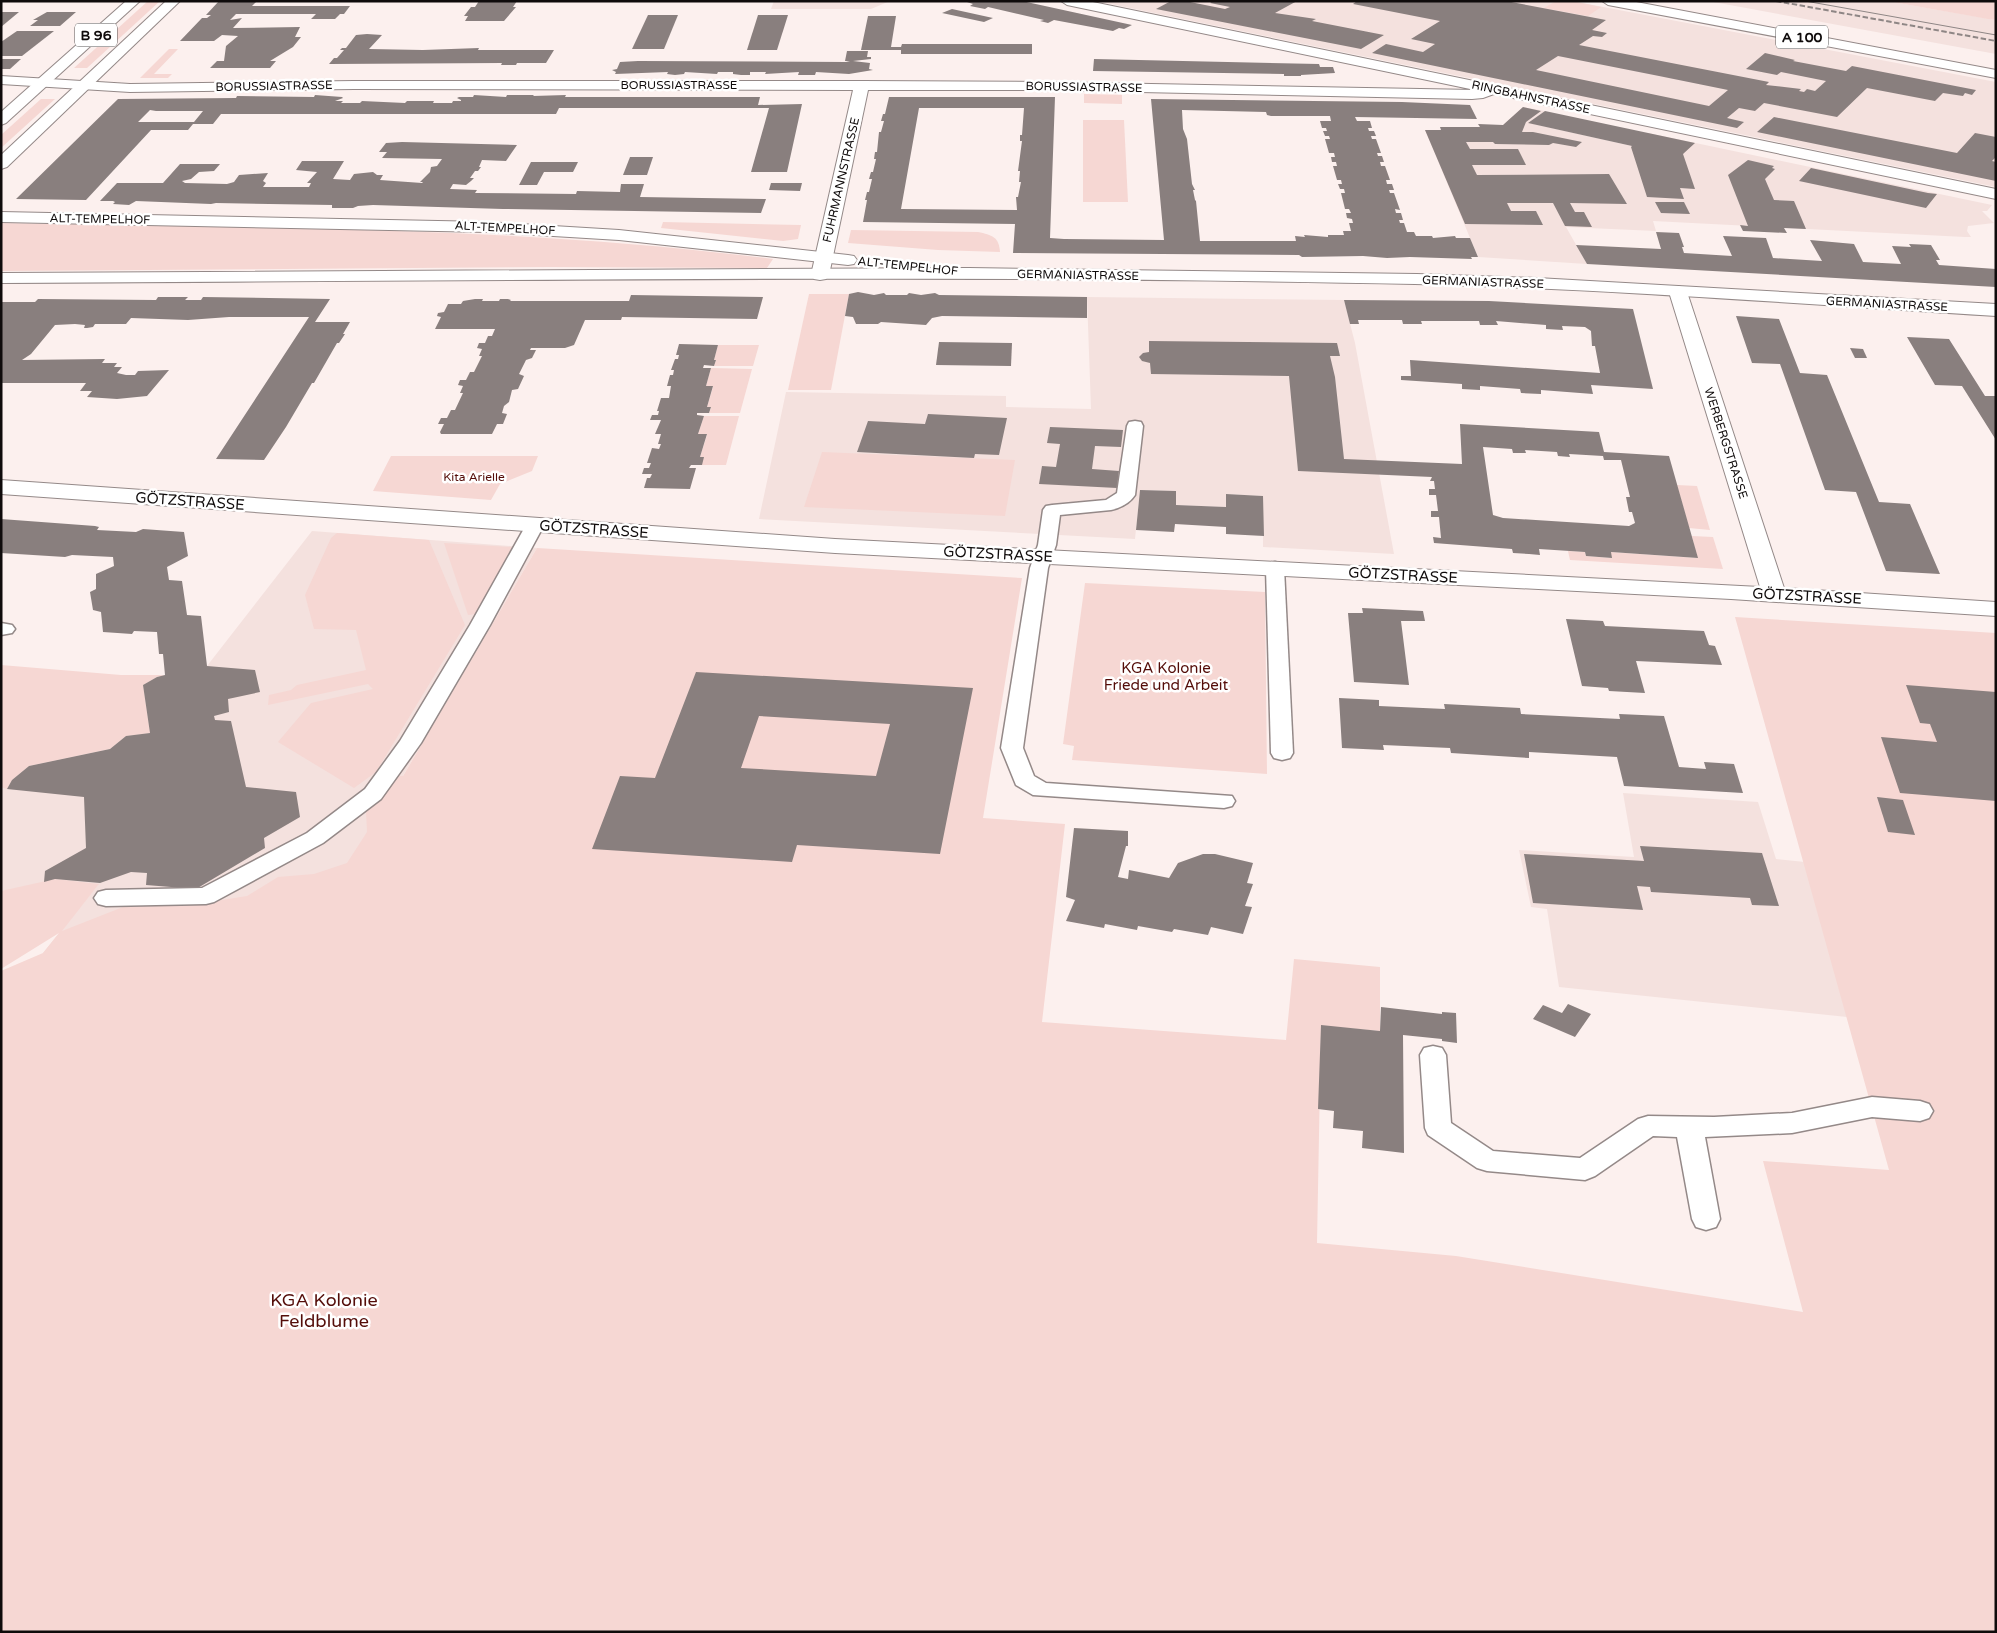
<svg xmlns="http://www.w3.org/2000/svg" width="1997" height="1633" viewBox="0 0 1997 1633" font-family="'Varela Round',sans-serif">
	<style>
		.built { fill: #f4e1de }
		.green { fill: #f6d7d3 }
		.building { fill: #897f7e; fill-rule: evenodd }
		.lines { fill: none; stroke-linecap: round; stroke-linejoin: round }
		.service-casing { stroke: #948988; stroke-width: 3 }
		.minor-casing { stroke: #948988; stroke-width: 2 }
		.tertiary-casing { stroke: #948988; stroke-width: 2 }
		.primary-casing { stroke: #948988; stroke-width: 2 }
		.motorway-casing { stroke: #948988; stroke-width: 2 }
		.service { fill: #fff; fill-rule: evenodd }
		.minor { fill: #fff; fill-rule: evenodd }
		.tertiary { fill: #fff; fill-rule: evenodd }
		.primary { fill: #fff; fill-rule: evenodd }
		.motorway { fill: #fff; fill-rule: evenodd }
		.tram { stroke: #8e8685; stroke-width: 1 }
		.rail { stroke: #8e8685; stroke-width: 2; stroke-dasharray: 5.5 2.5; stroke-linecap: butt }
		.labels { text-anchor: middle; stroke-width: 5; stroke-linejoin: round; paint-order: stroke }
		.far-street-label { font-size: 12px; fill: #0f0b0b; stroke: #fff }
		.far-park-label { font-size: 12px; fill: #540d09; stroke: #fff }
		.shield { fill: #fff; stroke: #575454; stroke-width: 1 }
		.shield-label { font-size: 14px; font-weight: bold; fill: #0f0b0b }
		.street-label { font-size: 15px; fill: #0f0b0b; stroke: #fff }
		.park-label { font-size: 15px; fill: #540d09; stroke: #fff }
		.near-park-label { font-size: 18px; fill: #540d09; stroke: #fff }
	</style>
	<rect width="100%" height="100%" fill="#fcf0ee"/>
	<g class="built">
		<path d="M774,1H890L871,9H771Z"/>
		<path d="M1096,1H1572L1996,82V187Z"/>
		<path d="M1708,1H1887L1996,20V54Z"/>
		<path d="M1523,107L1545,111L1529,123L1632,146L1648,133L1992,205L1987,211H1982L1994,223L1968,226L1967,231L1971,237H1965L1653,221L1656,231L1566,227L1587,264L1478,257L1425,130L1503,131V125Z"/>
		<path d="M1087,297L1344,300L1355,343L1394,554L1263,547V496L1227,494L1226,507L1176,505V491L1140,490L1135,539L759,519L786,392L1006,396V407L1091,409Z"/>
		<path d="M312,531L537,548L281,983L43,953L98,885L1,891V786L29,766L110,749L126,736L143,685L157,677L207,666Z"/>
		<path d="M1623,793L1758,802L1776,859L1805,862L1847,1017L1559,987L1547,909L1531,907L1519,850L1634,857Z"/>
	</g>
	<g class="green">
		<path d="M148,1H160L87,68H74Z"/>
		<path d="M1556,1H1572L1601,7L1588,16L1544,8Z"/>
		<path d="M1887,1H1996V20L1988,19Z"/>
		<path d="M169,49H178L154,74H172L168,78H140Z"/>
		<path d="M1084,94L1122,95V104L1084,103Z"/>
		<path d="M41,99H55L1,148V135Z"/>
		<path d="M1083,120H1124L1128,202H1083Z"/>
		<path d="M663,222L801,225L798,239L783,241L661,228Z"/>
		<path d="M1,223C259,228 517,226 773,259L767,268L551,267L1,271Z"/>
		<path d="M851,230L978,232C992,235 999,237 1000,252L938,250L848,243Z"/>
		<path d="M809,294H849L831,390H788Z"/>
		<path d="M718,345H759L753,366H714L716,360H714Z"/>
		<path d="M711,368L752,369L740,413H709L711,408L707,407L713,387L706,386Z"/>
		<path d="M704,416H739L726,465H702L700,457L707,435L698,434Z"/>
		<path d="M822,452L1015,460L1005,516L804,507Z"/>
		<path d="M391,456H538L532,471L500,484L491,500L373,491Z"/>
		<path d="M1677,485L1697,486L1710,530L1689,528Z"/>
		<path d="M337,533L429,540L465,625L376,772L354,788L278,742L311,703L373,689L368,684L268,705L269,695L291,690L297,685L366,670L356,630L314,629L305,595L331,538Z"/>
		<path d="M1692,536L1713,537L1723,569L1570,560L1568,551L1585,552L1586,556L1611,558V552L1697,558Z"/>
		<path d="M444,543L512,547L477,614L468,615Z"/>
		<path d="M537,548L1022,578L983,818L1065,824L1042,1022L1286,1040L1294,959L1380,967V1031L1321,1026L1317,1243L1456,1256L1803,1312L1763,1161L1889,1170L1735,617L1996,633V1632H1V971L43,953L59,933L1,969V891L55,879L99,884L62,931L123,907L203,903L247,896L278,877L314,874L347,863L367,832L366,811L399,776H403Z"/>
		<path d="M1085,583L1265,592L1267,774L1072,760L1074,746L1063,744Z"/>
		<path d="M1,665L121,675H165L157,677L143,685L150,733L126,736L110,749L29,766L12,780L7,789L1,787Z"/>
	</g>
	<g class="building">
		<path d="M219,1H257L252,6H350L344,14H340L335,19H311L316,14H236L230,20L242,18L233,28L300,27L295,37H301L293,47L270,61H276L270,68H210L217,61H224L226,46L238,36L222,35L214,41H180L202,18H207L211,15H206Z"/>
		<path d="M479,1H517L513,7H516L504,21H465L468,16H464L471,7H475Z"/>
		<path d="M964,1H1022L1132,25L1124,29L1119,28L1113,31L1054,20L1048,23L1040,21L1044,20L988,7L985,9L970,6L973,4Z"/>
		<path d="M1171,1H1185L1225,9L1230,7L1210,3L1213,1H1297L1275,13L1316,19L1312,21L1384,35L1361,49L1156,9Z"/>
		<path d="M1357,1H1506L1606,20L1592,30L1607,33L1602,37L1593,36L1579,45L1769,82L1766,85L1801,89L1799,91L1804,92L1807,89L1815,91L1826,81L1781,72L1777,75L1746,69L1765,53L1795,60L1793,61L1846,71L1852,66L1976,90L1972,95L1965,93L1963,96L1943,93L1935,101L1867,88L1837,117L1764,103L1755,111L1739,108L1727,118L1744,122L1737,128L1372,53L1386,44L1423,52L1435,44L1411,39L1440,21L1353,4ZM1558,56L1659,76L1728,90L1709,106L1536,70Z"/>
		<path d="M952,9L993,18L984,22L942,13Z"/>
		<path d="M1,12H19L1,27Z"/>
		<path d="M47,12H76L60,26H30L38,20H33Z"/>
		<path d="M648,15H678L664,49H632Z"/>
		<path d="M758,15H788L777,50H747Z"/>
		<path d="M868,16H896L891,47H901L902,44H1032V54H901V50H861Z"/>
		<path d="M17,31H54L22,56H1V42Z"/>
		<path d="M367,34L382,35L369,49L423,50L479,48L478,50H554L546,63H517L516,65H501L502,63L329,64L334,58H337L344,50H340L342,48H346L356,35Z"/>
		<path d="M847,51H868L867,57H871V59L853,61L870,63L869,69L873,70L849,74L816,72L815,75H798L799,72L765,74L766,72H750V75H741L733,74V72H718L717,74L685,72L684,74L675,75L667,74L668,72L615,74L616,72L612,70L617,69L620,62L638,61L846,62L850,61H845Z"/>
		<path d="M1,59H21L10,69H1Z"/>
		<path d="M1094,59L1319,64L1320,67H1333L1335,73L1301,75V76H1284V74L1093,71Z"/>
		<path d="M315,95L342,97L343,98L335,101H343L341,103H360L362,101L405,103L407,101H434L433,103H452L453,101H461V100L457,98L459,97H473L474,95L506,97L507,95H534L533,96L566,95L565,97H760L758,105L802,104L787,172H751L769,108H559L556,114H221L213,124H193L188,130H151L86,200L16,199L118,99L236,98L237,96L314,97ZM150,110L156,111H203L194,122H138Z"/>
		<path d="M889,97H1055L1050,238L1064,239L1164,240L1151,99L1402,102L1470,105L1477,119L1355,117L1357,121H1370L1372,128H1368L1369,131H1374L1376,136H1371L1372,139H1376L1381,153H1377L1378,156H1382L1384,162H1380L1381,166H1385L1390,180H1386L1387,184H1392L1394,190H1389L1390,193H1394L1400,210L1395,209L1396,213H1401L1403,220H1399L1400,223H1404L1407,232H1414L1416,236H1432L1433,238L1455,236L1456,238H1470L1478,257H1471L1472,259L1410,257L1387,258L1363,256L1302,257L1299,255L1013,253L1015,224L863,222L867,200H865L867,192H869L872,179H869L871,172H873L876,159H874L875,152H877L879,132H881L884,121H881L883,114H885ZM919,108H1024L1022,135H1020V141H1022L1018,171H1020L1019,182H1021L1018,197H1016L1017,210L901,209ZM1182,110L1266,112L1267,115L1271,116H1330L1331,121H1320L1322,128H1326L1327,131H1323L1325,136H1329L1330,139H1325L1329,153H1334L1335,157H1331L1332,162H1336L1337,166H1333L1337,180H1341L1342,184H1338L1340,189H1344L1345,193H1341L1345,209H1349L1351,213H1346L1347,218L1352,219L1353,223H1349L1351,231H1343L1344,235H1328V237L1304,235L1305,237L1295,236L1296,241H1200L1196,201L1195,200L1193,190H1195L1192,184L1187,139L1183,129Z"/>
		<path d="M1523,107L1541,111L1526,122L1522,132H1533L1582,142L1576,147L1553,143L1549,145L1495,144L1493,142H1466L1470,149H1518L1526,165H1472L1477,175L1609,174L1627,204L1570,203L1575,212H1584L1592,227L1565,226L1553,203H1507L1511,211H1536L1543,225L1465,224L1425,130H1441L1440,127H1480L1478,124L1503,125Z"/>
		<path d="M1545,111L1695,143L1683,154L1695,189L1680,188L1684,199L1647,197L1631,147L1632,146L1528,123Z"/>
		<path d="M1774,117L1957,153L1975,133L1996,137V157L1992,161L1996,162V181L1757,132Z"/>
		<path d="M402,142L517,145L506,161L482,160L479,167H481L478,171H475L470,178H474L471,181L466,185L453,184L450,189L477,190L475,193L576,194L577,191L620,192L621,184H644L640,197L766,199L761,213L503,209L373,205L358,206L353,208H332V205L216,203L211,204L136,201L129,205L113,204L115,202L113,201H100L117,183H163L180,164H220L214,171L199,172L191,179L182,181L185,183L227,184L234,182L239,175L268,173L263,181L266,183L263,187H309L311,183H307L317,172L296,170L302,161H344L333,179L350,180L354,174L373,172L377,175H383L380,180L422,183L423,182H420L430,172L431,167L437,166L442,159L382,158L387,152H379L386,143Z"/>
		<path d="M630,157H653L647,175H623Z"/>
		<path d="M1748,160L1774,166L1772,168L1775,169L1765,179L1774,200L1794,201L1806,229L1784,228L1787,233L1743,231L1740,225L1748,226L1728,175Z"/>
		<path d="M531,162H578L573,172H544L537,185H519Z"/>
		<path d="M1811,168L1928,193L1937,194L1926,208L1799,181Z"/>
		<path d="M771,183H802L800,191L769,190Z"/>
		<path d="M1655,202H1684L1690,214L1661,213Z"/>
		<path d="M1656,232L1679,233L1684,247H1682L1684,253L1732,256L1723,236L1766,238L1773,258L1822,261L1810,240L1854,244L1863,262L1901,264L1892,246L1911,247L1909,244L1931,245L1940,260H1936L1939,265L1996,269V287L1587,264L1576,245L1661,249Z"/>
		<path d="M858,292L874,295L884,293L886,295H907L909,293L921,295L935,293L939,295L1087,297V318L942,316L932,318L926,325L881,322L878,324H856L853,317L845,316L849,294Z"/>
		<path d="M631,295L763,297L757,319L622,317L621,320H585L574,345L565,348H531L530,350H536L532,358L526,360L519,374L524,376L518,389L512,390L509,402L504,406L502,413L507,414L503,424H497L492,434H441L440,432L444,424H438L441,418H447L451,410H455L463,393H460L463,386L458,385L460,380H466L470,372H474L482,356H479L482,349L477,348L479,343H485L488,336H492L495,329H435L441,317L437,316L438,313L444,312L448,304H461L463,301L475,299H483L482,301H499L500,299H508L511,300L510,301H629Z"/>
		<path d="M158,297H188L185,300H201L203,297L330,299L315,322H350L343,334H345L339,343H337L314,383H312L286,427L264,460L216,459L309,317H229L188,320L131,318L126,324H95L93,327L87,328H84L85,325L75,324L55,325L31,354L22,360L105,359L102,363H117L114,367H122L117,373L126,375H135L138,371L169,370L147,396L117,399L87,397L92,391H80L86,383H1V302H35L38,299L156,300Z"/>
		<path d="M1344,300L1489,301L1633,309L1653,389L1591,385L1593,394L1541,390V394L1521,393L1520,389L1480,386V390L1462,389V384L1401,380V376H1411L1410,360L1600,373L1595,346H1592L1591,331L1585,327L1562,326L1563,330L1546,329V325L1496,321L1498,325H1480L1479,321H1421L1422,324H1403L1402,320H1358L1359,324H1350Z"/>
		<path d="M1736,316L1779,319L1800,373L1827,375L1879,502L1910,504L1940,574L1886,571L1856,492L1825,490L1780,364L1752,363Z"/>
		<path d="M1907,337L1949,339L1985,396H1996V440L1962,386L1935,385Z"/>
		<path d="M1149,341L1337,343L1340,356H1330L1335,377L1344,459L1462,464L1460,424L1599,432L1604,452L1669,456L1698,558L1611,552L1612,558L1586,556L1585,552L1539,549L1540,555L1529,554L1513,553L1512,549L1434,543L1433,537L1441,538L1439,517H1431V511H1438L1436,495H1429V489H1435L1434,481H1430L1432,477L1298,471L1289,376L1151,374L1150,363L1142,361L1139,357L1143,353L1149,352ZM1483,447L1512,449L1513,453H1526L1525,450L1557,452L1558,456L1570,457L1569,454L1603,456L1604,460H1621L1630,497H1626L1629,512H1632L1635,523L1629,526L1503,518L1493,515Z"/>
		<path d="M939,342L1012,343L1011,366L936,365Z"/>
		<path d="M679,344L718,345L714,360H716L714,366L704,365L703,368H711L706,386H713L707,407H711L709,413H697V415L704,416L698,434H707L700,457H704L702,465H691L689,468H696L690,489L644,488L647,478H650L652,474H642L644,468H649L651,463H647L652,448L659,449L661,444H658L661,434H655L661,420H650L652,415H658L659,411H657L661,398H669L671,386H667L670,375H673L674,370H671L675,359H678L679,355H676Z"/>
		<path d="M1850,348L1863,349L1867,358H1855Z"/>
		<path d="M928,414L1007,418L999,455L975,454L974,458L857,452L868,421L925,424Z"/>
		<path d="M1050,427L1123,430L1121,447L1095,446L1092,469L1119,471L1117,488L1039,484L1042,466L1056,467L1060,444L1047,443Z"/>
		<path d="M1140,490L1176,491V505L1226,507V494L1263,496L1264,536L1226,534V527L1175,524L1174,532L1136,530Z"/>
		<path d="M1,519L95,526L99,527L97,530L136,532L143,529L184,532L188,556L167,567L169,580L182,581L187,615L201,616L207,666L255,670L260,692L228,699L229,712L214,716L215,720L231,721L246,787L296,792L300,817L264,838L265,848L196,889L146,885L147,873L131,872L100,883L55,879L44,882L45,871L86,848L84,797L7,789L12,780L29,766L110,749L126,736L150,733L143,685L157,677L165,675L163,654H159L157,632L134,631L132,634L103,632L101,612L93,610L90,592L96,589V574L114,566L113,557L72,555L65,557L1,553Z"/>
		<path d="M1362,608L1423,611L1425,621H1401L1409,685L1354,682L1348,613H1363Z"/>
		<path d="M1566,619L1603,621L1605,626L1704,631L1709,645L1715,646L1722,665L1636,661L1645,693L1609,691L1608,688L1582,686Z"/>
		<path d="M696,672L973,688L940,854L797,845L792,862L592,849L620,776L655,778ZM759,716L890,724L876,776L741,768Z"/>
		<path d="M1906,685L1996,692V801L1900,793L1881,737L1937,742L1930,724L1920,723Z"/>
		<path d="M1339,698L1379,700V706L1445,709L1444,704L1520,708L1521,714L1620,719L1619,714L1664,716L1679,767L1706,769L1704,762L1734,764L1743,793L1624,786L1617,757L1529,752V758L1451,753L1450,748L1383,745L1384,750L1342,748Z"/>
		<path d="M1877,797L1903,800L1915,835L1888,832Z"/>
		<path d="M1074,828L1128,831V846H1126L1118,877L1128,879L1129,870L1169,878L1178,863L1203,854H1215L1253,863L1247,883L1253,884L1245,906L1252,907L1243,934L1211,927L1208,935L1174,929L1172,932L1138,926L1137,930L1105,924L1104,928L1066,921L1075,900L1066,897Z"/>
		<path d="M1640,846L1762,853L1779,906L1752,905L1750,898L1651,892L1650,887L1637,886L1643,910L1533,903L1524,854L1644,861Z"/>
		<path d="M1568,1004L1591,1014L1575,1037L1533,1019L1543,1005L1562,1013Z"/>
		<path d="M1381,1007L1442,1014V1012L1456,1013L1457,1043L1442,1041V1039L1403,1035L1404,1153L1362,1148L1363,1131L1333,1128L1334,1111L1318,1109L1321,1025L1380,1031Z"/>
	</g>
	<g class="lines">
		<defs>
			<g id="service">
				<path d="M1135,421L1141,422L1143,426L1135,495C1130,503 1120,508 1111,510L1060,515L1056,545L1048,568L1023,748L1034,776L1046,783L1232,796L1235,801L1232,806L1224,808L1033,795L1016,785L1001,748L1030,568L1038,545L1043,510L1046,506L1052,505L1106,500L1117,493L1127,426L1129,422Z"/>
				<path d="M535,519L541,521L544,525L490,625L421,743L381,799L323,843L214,902L206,904L106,906L98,904L94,898L98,892L106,890L202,888L307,833L365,789L400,741L470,625L526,525L529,521Z"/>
				<path d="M1275,562L1282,564L1284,568L1293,753L1290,758L1282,760L1274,758L1271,753L1266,568L1268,564Z"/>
				<path d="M1,623L12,625L15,629L12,633L1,635Z"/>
				<path d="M1433,1046L1442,1048L1446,1055L1451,1123L1493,1151L1580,1158L1638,1119L1648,1116L1714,1117L1792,1113L1872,1097L1920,1101L1929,1104L1933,1111L1929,1118L1920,1121L1872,1117L1792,1133L1705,1137L1720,1219L1716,1227L1706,1230L1696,1227L1692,1219L1677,1137L1653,1136L1595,1176L1585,1180L1487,1171L1477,1168L1428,1135L1425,1128L1420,1055L1424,1048Z"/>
			</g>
			<g id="minor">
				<path d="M1061,1H1088L1996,189V199L1494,94L1483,98L1472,99L1044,90H868L829,275L826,279L820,280L814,279L811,275L853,90L354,89L130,92L1,84V76L130,84L354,81H862L1044,82L1475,90L1067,5Z"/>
				<path d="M1678,286L1684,288L1687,292L1784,588L1996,602V616L1731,599L835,553L1,494V480L835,539L1760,587L1669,292L1672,288Z"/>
			</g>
			<g id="tertiary">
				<path d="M1,212L487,222L619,230L848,255L854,256L857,260L854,264L848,265L619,240L487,232L1,222Z"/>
				<path d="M969,268L1417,274L1537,278L1996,304V316C1802,304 1609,289 1415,284C944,274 472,281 1,283V273Z"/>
			</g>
			<g id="primary">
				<path d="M126,1H140L6,123L1,125V112Z"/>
				<path d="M166,1H180L7,167L1,169V155Z"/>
			</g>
			<path id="motorway" d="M1602,1H1631L1996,70V78L1608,5Z"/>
		</defs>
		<use href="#service" class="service-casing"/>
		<use href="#minor" class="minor-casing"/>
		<use href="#tertiary" class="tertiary-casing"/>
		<use href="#primary" class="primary-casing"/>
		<use href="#motorway" class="motorway-casing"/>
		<use href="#service" class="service"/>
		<use href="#minor" class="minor"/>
		<use href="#tertiary" class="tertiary"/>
		<use href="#primary" class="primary"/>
		<use href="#motorway" class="motorway"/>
		<path class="tram" d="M1805,1L1996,35"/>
		<path class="rail" d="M1776,1L1996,41"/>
	</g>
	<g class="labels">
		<g class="far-street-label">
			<text x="679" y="89">BORUSSIASTRASSE</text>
			<text transform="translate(274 86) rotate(-1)" y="4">BORUSSIASTRASSE</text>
			<text transform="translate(1084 87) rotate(1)" y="4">BORUSSIASTRASSE</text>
			<text transform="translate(1531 97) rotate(12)" y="4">RINGBAHNSTRASSE</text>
			<text transform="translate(841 180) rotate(-77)" y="4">FUHRMANNSTRASSE</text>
			<text transform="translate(100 219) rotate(1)" y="4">ALT-TEMPELHOF</text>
			<text transform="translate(505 228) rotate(3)" y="4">ALT-TEMPELHOF</text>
			<text transform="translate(908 266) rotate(6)" y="4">ALT-TEMPELHOF</text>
			<text transform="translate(1078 275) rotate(1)" y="4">GERMANIASTRASSE</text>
			<text transform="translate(1483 282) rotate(2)" y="4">GERMANIASTRASSE</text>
			<text transform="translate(1887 304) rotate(3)" y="4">GERMANIASTRASSE</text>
			<text transform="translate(1726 443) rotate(72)" y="4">WERBERGSTRASSE</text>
		</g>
		<g class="far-park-label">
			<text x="474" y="481">Kita Arielle</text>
		</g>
		<g class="shield">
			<rect x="75" y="23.5" width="42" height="23" rx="4"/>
			<rect x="1776" y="25.5" width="52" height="23" rx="4"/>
		</g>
		<g class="shield-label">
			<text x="96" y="40">B 96</text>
			<text x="1802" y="42">A 100</text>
		</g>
		<g class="street-label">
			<text transform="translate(190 501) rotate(4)" y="5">GÖTZSTRASSE</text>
			<text transform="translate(594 529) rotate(4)" y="5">GÖTZSTRASSE</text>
			<text transform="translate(998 554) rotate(3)" y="5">GÖTZSTRASSE</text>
			<text transform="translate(1403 575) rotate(3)" y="5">GÖTZSTRASSE</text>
			<text transform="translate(1807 596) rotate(3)" y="5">GÖTZSTRASSE</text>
		</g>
		<g class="park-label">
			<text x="1166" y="673">KGA Kolonie<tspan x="1166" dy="17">Friede und Arbeit</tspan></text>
		</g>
		<g class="near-park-label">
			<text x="324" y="1306">KGA Kolonie<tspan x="324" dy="21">Feldblume</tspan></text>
		</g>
	</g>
	<rect width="1997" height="1633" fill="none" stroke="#0f0b0b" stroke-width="5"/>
</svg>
